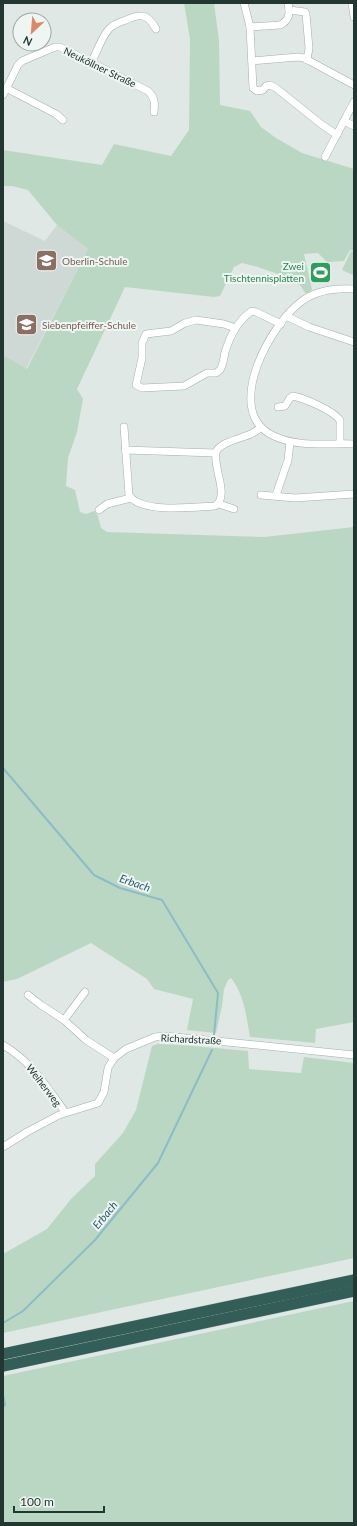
<svg xmlns="http://www.w3.org/2000/svg" width="357" height="1526" viewBox="0 0 357 1526" font-family="Lato,sans-serif">
	<style>
		.built { fill: #ced8d4 }
		.green { fill: #bad7c3 }
		.lines { fill: none; stroke-linecap: round; stroke-linejoin: round }
		.stream { stroke: #8dbcc7; stroke-width: 2 }
		.minor-casing { stroke: #a3afac; stroke-width: 8 }
		.highway-casing { stroke: #bdc3c2; stroke-width: 12 }
		.minor { stroke: #fff; stroke-width: 7 }
		.highway { stroke: #325e57; stroke-width: 11 }
		.labels { text-anchor: middle; stroke-width: 4; stroke-linejoin: round; paint-order: stroke }
		.street-label { font-size: 10px; fill: #223632; stroke: #eff5f2 }
		.education-label { font-size: 10px; fill: #785e54; stroke: #eff5f2; text-anchor: start }
		.leisure-label { font-size: 10px; fill: #27864d; stroke: #eff5f2; text-anchor: end }
		.water-label { font-size: 11px; font-style: italic; fill: #255c6a; stroke: #eff5f2 }
	</style>
	<rect width="100%" height="100%" fill="#dfe8e5"/>
	<path class="built" d="M3,221L45,241L57,225L88,249L26,369L3,355Z"/>
	<g class="green">
		<path d="M184,3H214L219,41L220,105L250,111L261,127L276,138L302,153L354,169V251L350,250L344,261L327,262L318,253L304,254L312,290L306,294L300,285L275,273L258,267L242,263L234,267L220,296L214,297L125,287L77,389L83,399L77,432L68,458L66,486L75,490L80,512L86,514L94,511L98,516L101,528L107,532L264,537L354,527V1022L316,1029L315,1043L250,1037C246,1016 245,996 231,978L228,980L224,989L222,1006L216,1033L187,1030L193,999L154,989L147,979L91,943L17,979L3,982V355L27,369L88,249L57,225L28,190L12,186H3V150L102,165L114,144L171,156L189,130L190,39Z"/>
		<path d="M351,251L354,253L353,275L342,270Z"/>
		<path d="M157,1044L182,1045L248,1051L249,1069L301,1073L304,1057L354,1063V1258L3,1333V1254L47,1229L71,1199L95,1176V1164L123,1133L136,1110L152,1046Z"/>
		<path d="M354,1301V1523H3V1376Z"/>
	</g>
	<g class="lines">
		<g class="stream">
			<path d="M3,768L94,875L120,888L162,900L218,993L214,1035"/>
			<path d="M3,1323L23,1311L95,1240L158,1163L212,1050"/>
			<path d="M3,1407L5,1405L3,1395"/>
		</g>
		<defs>
			<g id="minor">
				<path d="M244,3L250,27L253,88L257,91L263,90L266,86L270,85L276,88L321,124L337,135"/>
				<path d="M352,3L354,17"/>
				<path d="M289,10L305,12L306,14L309,48L307,60"/>
				<path d="M250,27L280,25C290,20 290,13 288,3"/>
				<path d="M252,61L298,57L304,58L354,85"/>
				<path d="M91,63C97,52 101,38 109,29C113,24 120,22 126,20C141,13 148,14 156,29"/>
				<path d="M6,88L56,114L63,120"/>
				<path d="M3,95L18,65L22,61L55,47H60L148,91C155,97 155,104 154,112"/>
				<path d="M344,121L354,126"/>
				<path d="M325,157L354,102"/>
				<path d="M354,289C336,288 317,290 302,301C271,323 224,408 270,434C295,448 327,443 354,444"/>
				<path d="M286,316L309,327L354,342"/>
				<path d="M235,328L224,324L196,320L185,323L171,331L146,334L142,343V358L136,385L142,388L184,386L207,373H216L220,370C223,365 224,359 225,352C230,336 238,320 252,311L256,312L281,324"/>
				<path d="M278,407L285,406L290,398L293,396C306,399 332,410 340,420V443"/>
				<path d="M124,427L129,495C140,514 196,507 215,506C230,497 213,468 216,453C217,443 242,438 251,434C255,432 258,430 261,427"/>
				<path d="M125,450L215,453"/>
				<path d="M261,495L295,498L354,494"/>
				<path d="M276,495L288,460L290,442"/>
				<path d="M219,504L234,509"/>
				<path d="M99,510L107,504L131,498"/>
				<path d="M28,995L41,1005L64,1020L86,1040L114,1058"/>
				<path d="M64,1020L85,992"/>
				<path d="M3,1045C31,1061 47,1087 65,1112"/>
				<path d="M3,1147L27,1132L59,1115L98,1103L104,1092L108,1068L114,1058L126,1049L155,1037L164,1036L207,1040L354,1055"/>
			</g>
			<g id="highway">
				<path d="M3,1354L354,1280"/>
				<path d="M3,1366L354,1291"/>
			</g>
		</defs>
		<use href="#minor" class="minor-casing"/>
		<use href="#highway" class="highway-casing"/>
		<use href="#minor" class="minor"/>
		<use href="#highway" class="highway"/>
	</g>
	<defs>
		<symbol id="school-square" viewBox="-11 -11 22 22"><rect x="-9" y="-9" width="18" height="18" rx="4" fill="#8d6e63" stroke="#eff5f2"/><path d="M0-5L7-2L0 1L-7-2ZM-4 1L0 2.5L4 1V4Q0 6-4 4Z" fill="#fff"/></symbol>
		<symbol id="stadium-square" viewBox="-11 -11 22 22"><rect x="-9" y="-9" width="18" height="18" rx="4" fill="#2e9e5b" stroke="#eff5f2"/><path d="M0-5a6.5 5 0 1 0 0 10a6.5 5 0 1 0 0-10ZM-3.5-1.8h7v3.6h-7Z" fill="#fff"/></symbol>
	</defs>
	<g fill-rule="evenodd">
		<use href="#school-square" x="34" y="248" width="25" height="25"/>
		<use href="#stadium-square" x="308" y="260" width="25" height="25"/>
		<use href="#school-square" x="14" y="312" width="25" height="25"/>
	</g>
	<g class="labels">
		<g class="street-label">
			<text transform="translate(100 67) rotate(26)" y="4">Neuköllner Straße</text>
			<text transform="translate(191 1039) rotate(3)" y="4">Richardstraße</text>
			<text transform="translate(44 1085) rotate(52)" y="4">Weiherweg</text>
		</g>
		<g class="education-label">
			<text x="62" y="265">Oberlin-Schule</text>
			<text x="42" y="329">Siebenpfeiffer-Schule</text>
		</g>
		<g class="leisure-label">
			<text x="304" y="270">Zwei<tspan x="304" dy="12">Tischtennisplatten</tspan></text>
		</g>
		<g class="water-label">
			<text transform="translate(135 883) rotate(19)" y="4">Erbach</text>
			<text transform="translate(105 1215) rotate(-51)" y="4">Erbach</text>
		</g>
	</g>
	<rect width="357" height="1526" fill="none" stroke="#223632" stroke-width="8"/>
	<g transform="translate(32 32) rotate(206)"><circle r="19" fill="#eff5f2" stroke="#9da9a5"/>
	<path d="M0-3L7 15L0 10L-7 15Z" fill="#e08866"/>
	<text y="-6" font-size="11" font-weight="bold" text-anchor="middle" fill="#223632">N</text>
	</g>
	<path d="M14 1506v6h90v-6" fill="none" stroke="#223632" stroke-width="2"/>
	<text x="20" y="1506" font-size="12" fill="#223632" stroke="#eff5f2" stroke-width="3" paint-order="stroke">100 m</text>
</svg>
